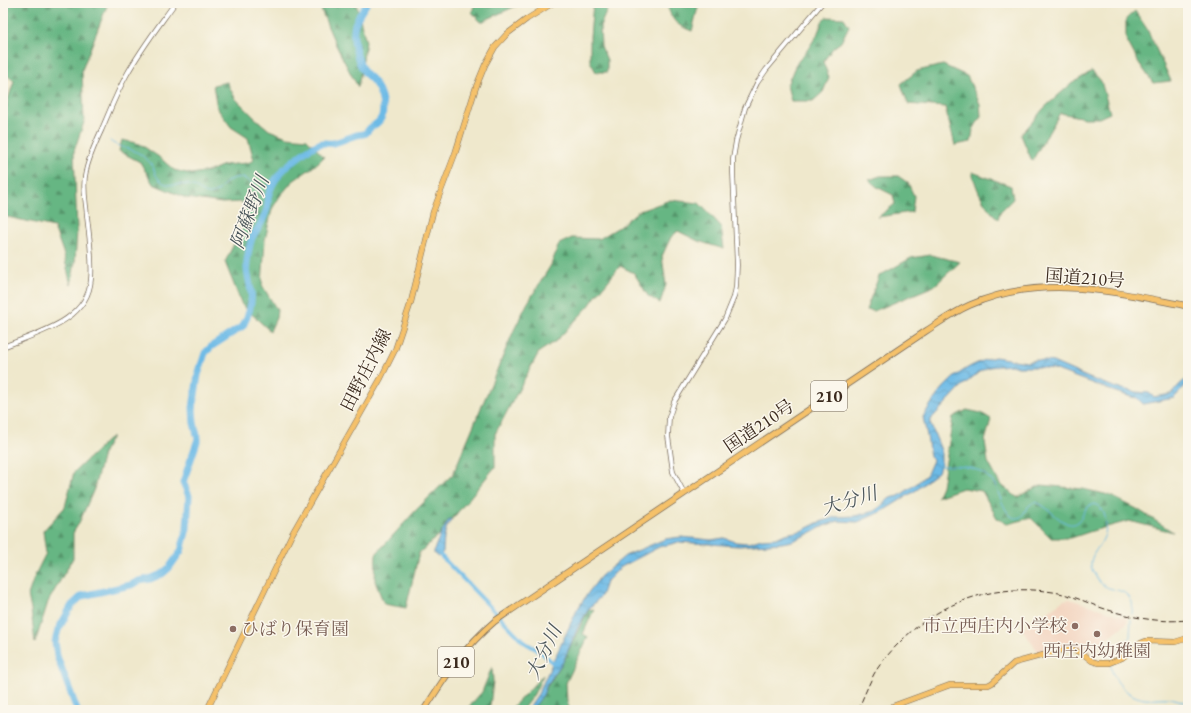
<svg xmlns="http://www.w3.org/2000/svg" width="1191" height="713" viewBox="0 0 1191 713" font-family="'EB Garamond','Noto Serif JP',serif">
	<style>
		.built { fill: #f3d4bf }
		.forest { fill: url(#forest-firs); stroke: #507050 }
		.water { fill: url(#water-waves); stroke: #547282 }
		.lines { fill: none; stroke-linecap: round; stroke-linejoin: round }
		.stream { stroke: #6cbae6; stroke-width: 1 }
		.canal { stroke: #6cbae6; stroke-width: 4 }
		.river { stroke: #6cbae6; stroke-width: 7 }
		.minor-casing { stroke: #7a6c5b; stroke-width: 5.5 }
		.major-casing { stroke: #7a6c5b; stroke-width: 6 }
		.highway-casing { stroke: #7a6c5b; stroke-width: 7 }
		.minor { stroke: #fff; stroke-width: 4 }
		.major { stroke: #f5c16b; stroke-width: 5 }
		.highway { stroke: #f5c16b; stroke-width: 5.5 }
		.rail { stroke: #3b2a1e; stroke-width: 1; stroke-dasharray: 6 3; stroke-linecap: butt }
		.education-dot { fill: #8d6e63; stroke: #fbf7ec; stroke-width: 1.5 }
		.labels { text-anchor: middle; stroke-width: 3; stroke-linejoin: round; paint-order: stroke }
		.shield { fill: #fbf7ec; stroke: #75685c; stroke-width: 1 }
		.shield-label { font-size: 17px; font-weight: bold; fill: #3b2a1e }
		.street-label { font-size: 18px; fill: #3b2a1e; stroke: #fbf7ec }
		.education-label { font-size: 18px; fill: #785e54; stroke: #fbf7ec; text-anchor: end }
		.water-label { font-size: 19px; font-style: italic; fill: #4a555a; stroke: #fbf7ec }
	</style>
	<defs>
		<pattern id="forest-firs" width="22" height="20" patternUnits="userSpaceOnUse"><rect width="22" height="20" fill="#66b683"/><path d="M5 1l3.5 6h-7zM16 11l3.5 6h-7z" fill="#55946b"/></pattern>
		<pattern id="water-waves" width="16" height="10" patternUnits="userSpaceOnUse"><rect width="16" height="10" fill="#6cbae6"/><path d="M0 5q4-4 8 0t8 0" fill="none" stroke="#5a97ba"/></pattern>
	</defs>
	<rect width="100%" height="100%" fill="#fbf7ec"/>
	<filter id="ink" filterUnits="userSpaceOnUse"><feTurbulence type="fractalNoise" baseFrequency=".025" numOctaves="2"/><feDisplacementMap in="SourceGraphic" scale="8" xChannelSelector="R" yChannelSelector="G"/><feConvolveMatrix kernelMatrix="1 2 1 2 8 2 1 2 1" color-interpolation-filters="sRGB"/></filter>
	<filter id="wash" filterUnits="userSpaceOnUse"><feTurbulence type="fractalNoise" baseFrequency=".012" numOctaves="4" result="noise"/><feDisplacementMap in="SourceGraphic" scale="16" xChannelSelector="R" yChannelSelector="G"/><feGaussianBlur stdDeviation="0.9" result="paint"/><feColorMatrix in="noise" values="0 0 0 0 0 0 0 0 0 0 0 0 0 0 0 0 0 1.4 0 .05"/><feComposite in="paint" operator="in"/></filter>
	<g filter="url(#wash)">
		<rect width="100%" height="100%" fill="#efe8cc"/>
		<path class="built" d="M1070,599L1127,618V623L1089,653L1078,647L1071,645L1039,653L1022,629L1064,600Z"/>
		<g class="forest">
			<path d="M3,3H108L82,70L84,122L74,151L77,230L75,262L71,285L63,252L54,227L3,216V115L14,81L3,72Z"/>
			<path d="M319,3H356L366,42L358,87C343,60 329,33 319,3Z"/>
			<path d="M475,3H521L518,5L481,22L472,12Z"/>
			<path d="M593,3H610L600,26L601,46L607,60V72H596L590,61V37Z"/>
			<path d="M666,3H699L692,31C674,24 673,21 666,3Z"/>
			<path d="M1135,11L1147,29L1171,81L1153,83L1139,63L1126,39V19Z"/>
			<path d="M826,17L844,18L849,26L841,42L833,48L823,62L829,77L823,92L813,101H791L787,85L796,64L808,49L817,35L822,22Z"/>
			<path d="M943,65L967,76L980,104L981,116L973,130L971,142L955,145L945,107L908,104L901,84L917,71Z"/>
			<path d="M1092,71L1101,81L1110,113L1099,118H1085L1060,113L1032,161L1021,135L1044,108L1071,84Z"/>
			<path d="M227,82L235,98L255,118L269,130L287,137L307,139L324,157L313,167L293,181L280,196L272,209L265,240L262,285L277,310L276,318L270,331L242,305L225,262L242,228L245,207L242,202L222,203L186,198L153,184L140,162L119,151L122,140L140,144L159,157L174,170L191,174L210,171L224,165L248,163L254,160L248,138L231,127L217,108L213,85Z"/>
			<path d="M972,172L1011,186L1013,199L1000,212L998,219C984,206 977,191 972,172Z"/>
			<path d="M880,176H898L908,183L914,196L912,212L878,217L895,204L893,195L877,187L869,180Z"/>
			<path d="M670,200L699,203L721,226L724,249L698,241L678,231L671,237L662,256L666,285L660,303L648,296L634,273L620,266L596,296L589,306L556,341L539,352L495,434V467L440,534L419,553L406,608L384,604L375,581L376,554L417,509L453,474L514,330L527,304L551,265L559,244L572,238L599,239L619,227L637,212Z"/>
			<path d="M931,255L960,262L934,286L874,311L866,310L879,276L911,258Z"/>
			<path d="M967,410L981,413L991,419L985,441L988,462L1000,484L1018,498V497L1041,485L1083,489L1109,495L1137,509L1173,532L1129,521L1092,531L1071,538H1051L1031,518L1007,524L997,518L982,491L963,488L937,497L942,486L953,417Z"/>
			<path d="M112,436L103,454L94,489L79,523L73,533V558L48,602L35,643L31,610L28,595L35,575L46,553L43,531L65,507L74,472Z"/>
			<path d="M594,609L583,634L588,637L566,683L567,702L570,710H554L553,709L552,710H532L563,662L588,610Z"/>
			<path d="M492,667L493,681L490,706L486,710H466L482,692Z"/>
			<path d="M543,675L534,694L522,710H510Z"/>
		</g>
		<g class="water">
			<path d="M995,357L1027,362L1036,360L1053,362L1089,378L1117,388L1136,392L1149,393L1154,397L1171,394L1180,384L1188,378V384L1185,386L1174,398L1143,404L1137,398L1131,397L1110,390L1054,369L1038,367H1018L1011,365L998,366L989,367L979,372L960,388L932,418L930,423L941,450V463L938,472L930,478L918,489L883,511L858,522L838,521L824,526L804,536L792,541L782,543L739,546L679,542L659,547L621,567L606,582L603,591L601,596L588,610L579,625L563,662L547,685L543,695L532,710H527L538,694L577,610L588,593L601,576L625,556L665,539L681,537L711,540L724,538L736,542L748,543L762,539L776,538L785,534L801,531L817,523L836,517L855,516L874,511L880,507L890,498L899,496L916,484L927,474L933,460L930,457L927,436L923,417C941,386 960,366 995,357Z"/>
			<path d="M449,519H452C443,531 444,538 443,552L438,557L434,554C433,547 445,526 449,519Z"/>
		</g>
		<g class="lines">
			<g class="stream">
				<path d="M110,141C118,148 131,148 140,154C144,157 151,162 153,167C155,171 155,175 158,178C166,189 179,183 189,185C197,186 201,193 208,194C212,195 216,192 219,190C222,187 225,183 228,181C245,170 257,188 268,199"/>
				<path d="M939,466C953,466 968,465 981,472C986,475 992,480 995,485C999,492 1006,521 1018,518C1025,517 1024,506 1035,502C1049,505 1065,532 1078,522C1082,519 1083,512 1086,509C1088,506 1091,505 1094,504C1100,506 1104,511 1105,517C1111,543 1090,548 1091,566C1092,570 1094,574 1096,577C1107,596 1123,583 1132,602C1133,605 1132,611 1132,614"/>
				<path d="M1112,658L1117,649L1125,643L1130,637L1131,619"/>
				<path d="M1111,664C1110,669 1114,676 1117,681C1123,690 1134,698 1145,699C1149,700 1153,698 1158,698C1168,697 1179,699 1188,704"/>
			</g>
			<path class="canal" d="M440,555L524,642L541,652L554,664"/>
			<path class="river" d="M77,710L57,656L55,642L58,630L72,605L82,596L131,585L139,581L150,579L162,574L169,568L181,551L187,528L189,496L183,482L198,439L194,423L193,408L198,375L205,353L212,346L243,326C248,316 253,303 251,292C250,282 246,272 247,262C248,254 249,246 252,238C254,234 257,230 260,225C263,220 265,214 267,209C268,205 268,201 268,197C270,189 274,181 279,175C284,167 310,147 319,144C324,142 329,144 334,143C341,141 347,138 354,136C358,134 362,135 366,133C367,132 368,130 370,128C375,124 380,123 382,116C385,104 380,89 372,80C370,77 367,76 365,73C357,62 351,37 355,24C358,16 362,10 367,3"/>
		</g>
	</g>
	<g filter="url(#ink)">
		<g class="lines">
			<defs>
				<g id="minor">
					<path d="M3,347C36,333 88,322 91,279C93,259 89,236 87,216C86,201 82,186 86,171C89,157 95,144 101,131C109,113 116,94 126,76C140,50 158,27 175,3"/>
					<path d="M684,493L673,472L668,436L669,417L674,402L725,319L734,297L736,287L737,265L733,173V159L736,141L745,108L757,83L766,70L822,3"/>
				</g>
				<g id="major">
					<path d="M207,710L292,534L381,378L395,350L411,302L433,212L455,154L476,87L485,65L495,47L507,34L527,19L553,3"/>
					<path d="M888,710L893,706L950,685H988L992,683L1014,663L1062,650L1070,649L1082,653L1092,661L1098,663H1109L1122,658L1141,643L1146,641L1175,642L1188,638"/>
				</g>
				<path id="highway" d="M424,710C445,677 464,647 495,621L926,331C940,322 954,312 970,305C1043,273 1113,292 1188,306"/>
			</defs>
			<use href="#minor" class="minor-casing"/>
			<use href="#major" class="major-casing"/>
			<use href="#highway" class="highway-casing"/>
			<use href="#minor" class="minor"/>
			<use href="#major" class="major"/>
			<use href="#highway" class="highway"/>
			<path class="rail" d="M858,710C863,698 868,686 874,674C881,662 891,651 901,641C943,599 999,582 1059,593C1073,596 1086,602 1099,607C1129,617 1156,623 1188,620"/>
		</g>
	</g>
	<g class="education-dot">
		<circle cx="1075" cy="626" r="4"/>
		<circle cx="233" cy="629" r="4"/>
		<circle cx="1097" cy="634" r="4"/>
	</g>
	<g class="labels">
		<g class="shield">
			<rect x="811" y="381" width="36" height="30" rx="3"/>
			<rect x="438" y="647" width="36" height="30" rx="3"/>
		</g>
		<g class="shield-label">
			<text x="829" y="402">210</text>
			<text x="456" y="668">210</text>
		</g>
		<g class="street-label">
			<text transform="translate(1085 278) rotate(4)" y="6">国道210号</text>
			<text transform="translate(366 370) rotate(-63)" y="6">田野庄内線</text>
			<text transform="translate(759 426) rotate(-34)" y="6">国道210号</text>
		</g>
		<g class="education-label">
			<text x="1067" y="632">市立西庄内小学校</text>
			<text x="241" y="635" text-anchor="start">ひばり保育園</text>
			<text x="1097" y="657" text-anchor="middle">西庄内幼稚園</text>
		</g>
		<g class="water-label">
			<text transform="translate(249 212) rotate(-69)" y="7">阿蘇野川</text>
			<text transform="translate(849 500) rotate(-17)" y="7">大分川</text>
			<text transform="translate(543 652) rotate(-64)" y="7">大分川</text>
		</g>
	</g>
	<rect width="1191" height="713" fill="none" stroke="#fbf7ec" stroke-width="16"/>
</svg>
